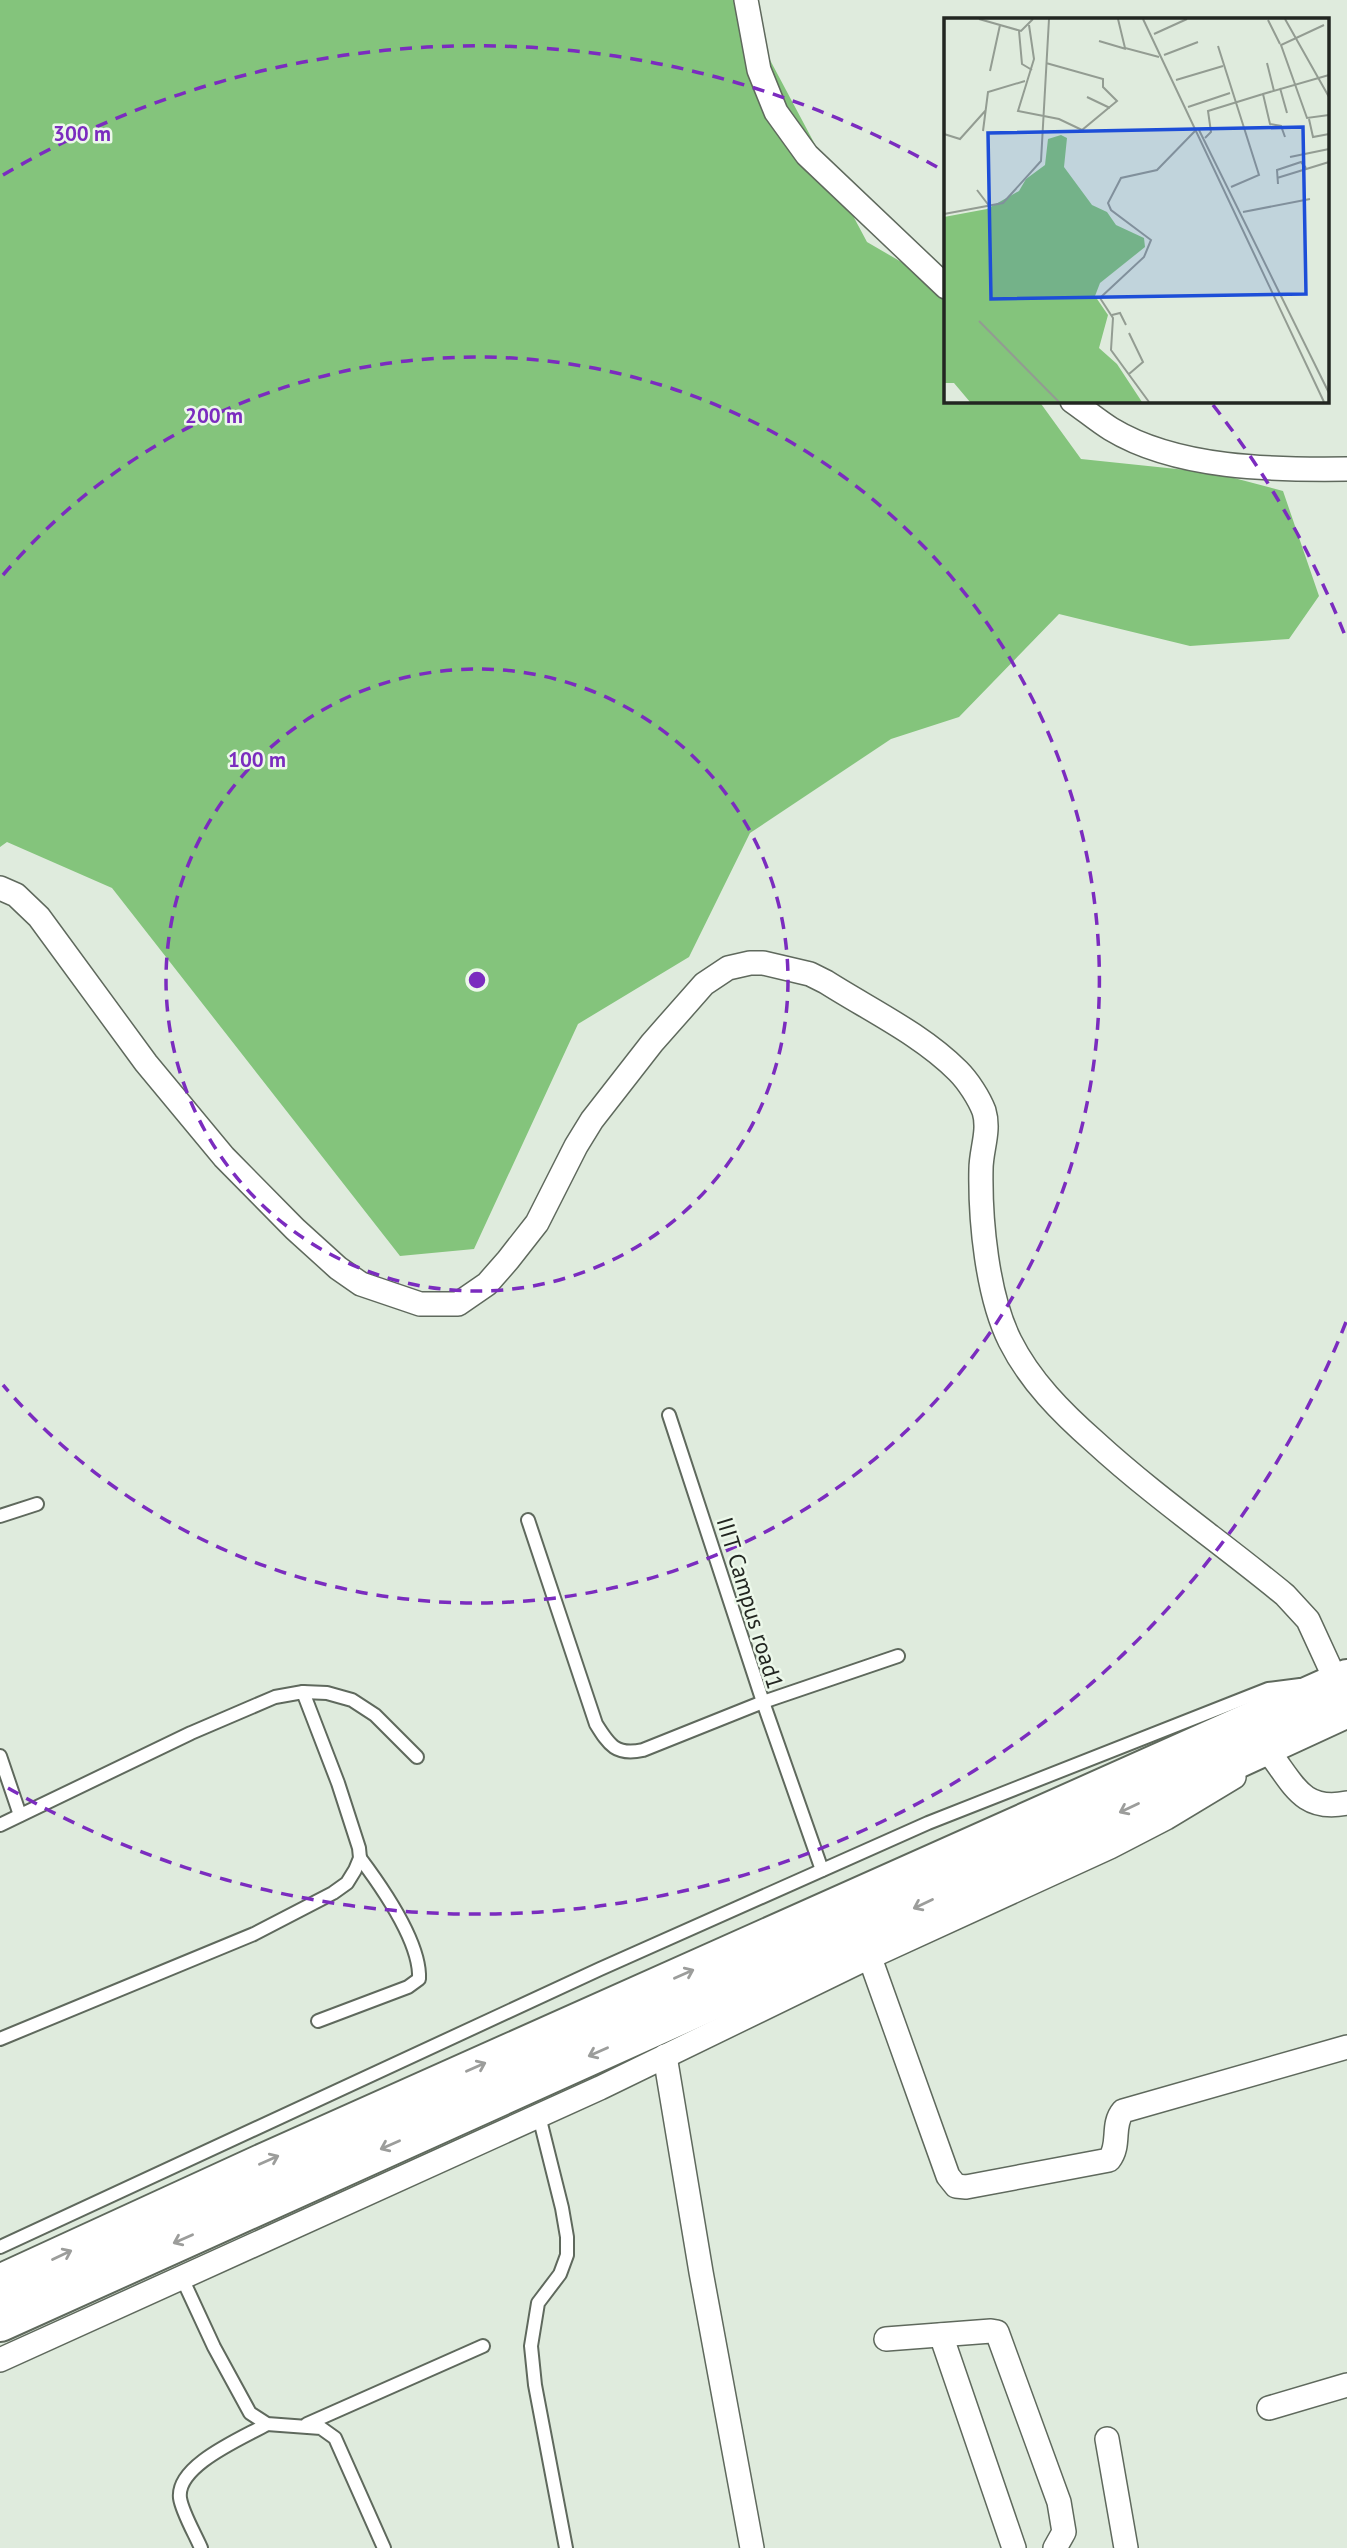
<svg xmlns="http://www.w3.org/2000/svg" width="1347" height="2548" viewBox="0 0 1347 2548" font-family="'PT Sans',sans-serif">
	<style>
		.forest { fill: #84c47c }
		.lines { fill: none; stroke-linecap: round; stroke-linejoin: round }
		.service-casing { stroke: #5f695d; stroke-width: 16 }
		.minor-casing { stroke: #5f695d; stroke-width: 26 }
		.trunk-casing { stroke: #5f695d; stroke-width: 42 }
		.service { stroke: #fff; stroke-width: 12 }
		.minor { stroke: #fff; stroke-width: 23 }
		.trunk { stroke: #fff; stroke-width: 38 }
		.oneway { stroke: #9c9d9b }
		.ring { fill: none; stroke: #7b2cbf; stroke-width: 3.5; stroke-dasharray: 12 9 }
		.labels { text-anchor: middle; stroke-width: 5; stroke-linejoin: round; paint-order: stroke }
		.street-label { font-size: 23px; fill: #222621; stroke: #ecf8ea }
		.inset-road { fill: none; stroke: #939c92; stroke-width: 2 }
		.view { fill: #1d4ed8; fill-opacity: 0.15; stroke: #1d4ed8; stroke-width: 3.5 }
		.inset-edge { fill: none; stroke: #222621; stroke-width: 3.5 }
		.centre { fill: #7b2cbf; stroke: #ecf8ea; stroke-width: 3.5 }
		.ring-label { font-size: 21px; text-anchor: middle; font-weight: bold; fill: #7b2cbf; stroke: #ecf8ea; stroke-width: 5; stroke-linejoin: round; paint-order: stroke }
	</style>
	<rect width="100%" height="100%" fill="#dfebdd"/>
	<path class="forest" d="M0,0H738L867,242L946,288V401H1039L1081,459L1215,473L1283,491L1319,596L1289,639L1190,646L1059,614L959,717L891,739L750,833L689,957L578,1024L474,1249L400,1256L112,888L7,842L0,847Z"/>
	<g class="lines">
		<defs>
			<g id="service">
				<path d="M669,1415L763,1702L822,1870"/>
				<path d="M0,1516L37,1504"/>
				<path d="M528,1520L596,1724C609,1745 616,1756 643,1750L763,1702L898,1656"/>
				<path d="M0,1756L20,1815"/>
				<path d="M0,1825L191,1733L275,1697L303,1692L327,1693L352,1700L375,1715L417,1757"/>
				<path d="M318,2021L408,1987L419,1979C421,1942 381,1886 360,1858"/>
				<path d="M0,2039L254,1934L333,1893L347,1883L355,1870L360,1858L359,1848L338,1783L303,1692"/>
				<path d="M539,2116L562,2208L567,2237V2255L560,2274L538,2303L531,2346L535,2385L566,2548"/>
				<path d="M0,2247L600,1969L928,1823L1268,1689L1300,1685"/>
				<path d="M182,2278L214,2347L250,2413L267,2424L321,2428L335,2438L384,2548"/>
				<path d="M307,2424L483,2346"/>
				<path d="M201,2548C195,2534 182,2512 180,2498C176,2465 243,2438 267,2424"/>
			</g>
			<g id="minor">
				<path d="M746,0L759,70L776,112L807,155L946,287"/>
				<path d="M1072,401C1085,410 1098,421 1111,429C1177,469 1273,470 1347,469"/>
				<path d="M0,888L16,895L39,917L146,1063L224,1157L295,1229L338,1268L361,1284L420,1304H458L487,1284L508,1260L537,1223L576,1146L592,1120L652,1043L704,984L728,968L750,963H763L810,974L826,982C870,1010 921,1034 958,1071C968,1081 979,1098 984,1111C990,1131 981,1150 981,1169C980,1220 987,1295 1010,1341C1030,1381 1062,1413 1095,1442C1155,1497 1222,1543 1285,1595L1308,1620L1337,1683"/>
				<path d="M1271,1755C1294,1785 1303,1812 1347,1803"/>
				<path d="M870,1958L948,2176L956,2186L966,2187L1109,2160C1121,2145 1111,2125 1123,2111L1347,2047"/>
				<path d="M665,2056L701,2272L752,2548"/>
				<path d="M941,2335L1014,2548"/>
				<path d="M886,2339L991,2331L997,2332L1059,2502L1064,2532L1055,2548"/>
				<path d="M0,2360L600,2088L859,1962L1110,1847L1166,1818L1234,1777"/>
				<path d="M1269,2408L1347,2385"/>
				<path d="M1107,2439L1126,2548"/>
			</g>
			<g id="trunk">
				<path d="M0,2284L268,2161L1347,1679"/>
				<path d="M0,2322L720,1997L1347,1708"/>
			</g>
		</defs>
		<use href="#service" class="service-casing"/>
		<use href="#minor" class="minor-casing"/>
		<use href="#trunk" class="trunk-casing"/>
		<use href="#service" class="service"/>
		<use href="#minor" class="minor"/>
		<use href="#trunk" class="trunk"/>
	</g>
	<defs><path id="oneway-shaft" d="M-6 0H5M1.5-3L5.5 0L1.5 3" fill="none" stroke-width="1.6" stroke-linecap="round" stroke-linejoin="round" transform="scale(1.75)"/></defs>
	<g class="oneway">
		<use href="#oneway-shaft" transform="translate(1129 1808) rotate(155)"/>
		<use href="#oneway-shaft" transform="translate(923 1904) rotate(155)"/>
		<use href="#oneway-shaft" transform="translate(684 1974) rotate(-24)"/>
		<use href="#oneway-shaft" transform="translate(598 2052) rotate(156)"/>
		<use href="#oneway-shaft" transform="translate(476 2067) rotate(-24)"/>
		<use href="#oneway-shaft" transform="translate(390 2145) rotate(156)"/>
		<use href="#oneway-shaft" transform="translate(269 2160) rotate(-24)"/>
		<use href="#oneway-shaft" transform="translate(183 2239) rotate(156)"/>
		<use href="#oneway-shaft" transform="translate(62 2255) rotate(-25)"/>
	</g>
	<g class="ring">
		<circle cx="477" cy="980" r="311"/>
		<path d="M3 575A623 623 0 1 1 3 1385"/>
		<path d="M1346 1322A934 934 0 0 1 3 1785M3 175A934 934 0 0 1 944 171M1213 405A934 934 0 0 1 1346 638"/>
	</g>
	<g class="labels">
		<g class="street-label">
			<text transform="translate(750 1603) rotate(73)" y="8">IIIT Campus road1</text>
		</g>
	</g>
	<g transform="translate(944 18)">
		<rect width="385" height="385" fill="#dfebdd"/>
		<path d="M117,117L123,120L120,149L148,187L163,194L172,207L200,220L201,229L156,265L151,278L164,297L155,330L173,346L198,384H26L10,365H0V199L43,191L75,173L82,161L101,147L104,121Z" fill="#84c47c"/>
		<path class="inset-road" d="M35,1L77,13L89,1M174,1L181,30L215,39M199,1L380,384M341,1L385,79M324,2L336,26M85,7L90,41L74,93L115,101L138,112L173,83L159,69V61L102,45M380,7L337,27L363,100L385,97M75,13L78,46L88,52M210,16L243,1M155,23L182,31M274,28L315,157L287,169M220,37L254,24M323,45L330,73M46,53L56,7M232,62L279,48M336,70L343,95M143,79L166,90M244,89L286,75M365,101L369,119L385,116M255,112L385,375M39,113L44,74L81,63M0,116L16,121L42,92M341,119L337,108L326,106L319,76L385,57M261,120L267,114L264,93L319,76M346,139L385,131M333,160L385,144M334,166L333,152L357,144L362,150M33,172L46,189M299,194L366,181M0,196L59,185L97,143L105,1M168,297L176,295L182,307M35,303L115,384M185,356L199,344L185,315M205,384L167,332L169,300L156,280L200,239L207,222L167,192L164,185L177,160L213,152L251,113"/>
		<path class="view" d="M359,109L362,276L47,281L44,115Z"/>
		<rect width="385" height="385" class="inset-edge"/>
	</g>
	<circle cx="477" cy="980" r="10" class="centre"/>
	<g class="ring-label">
		<text x="82" y="141">300 m</text>
		<text x="214" y="423">200 m</text>
		<text x="257" y="767">100 m</text>
	</g>
</svg>
